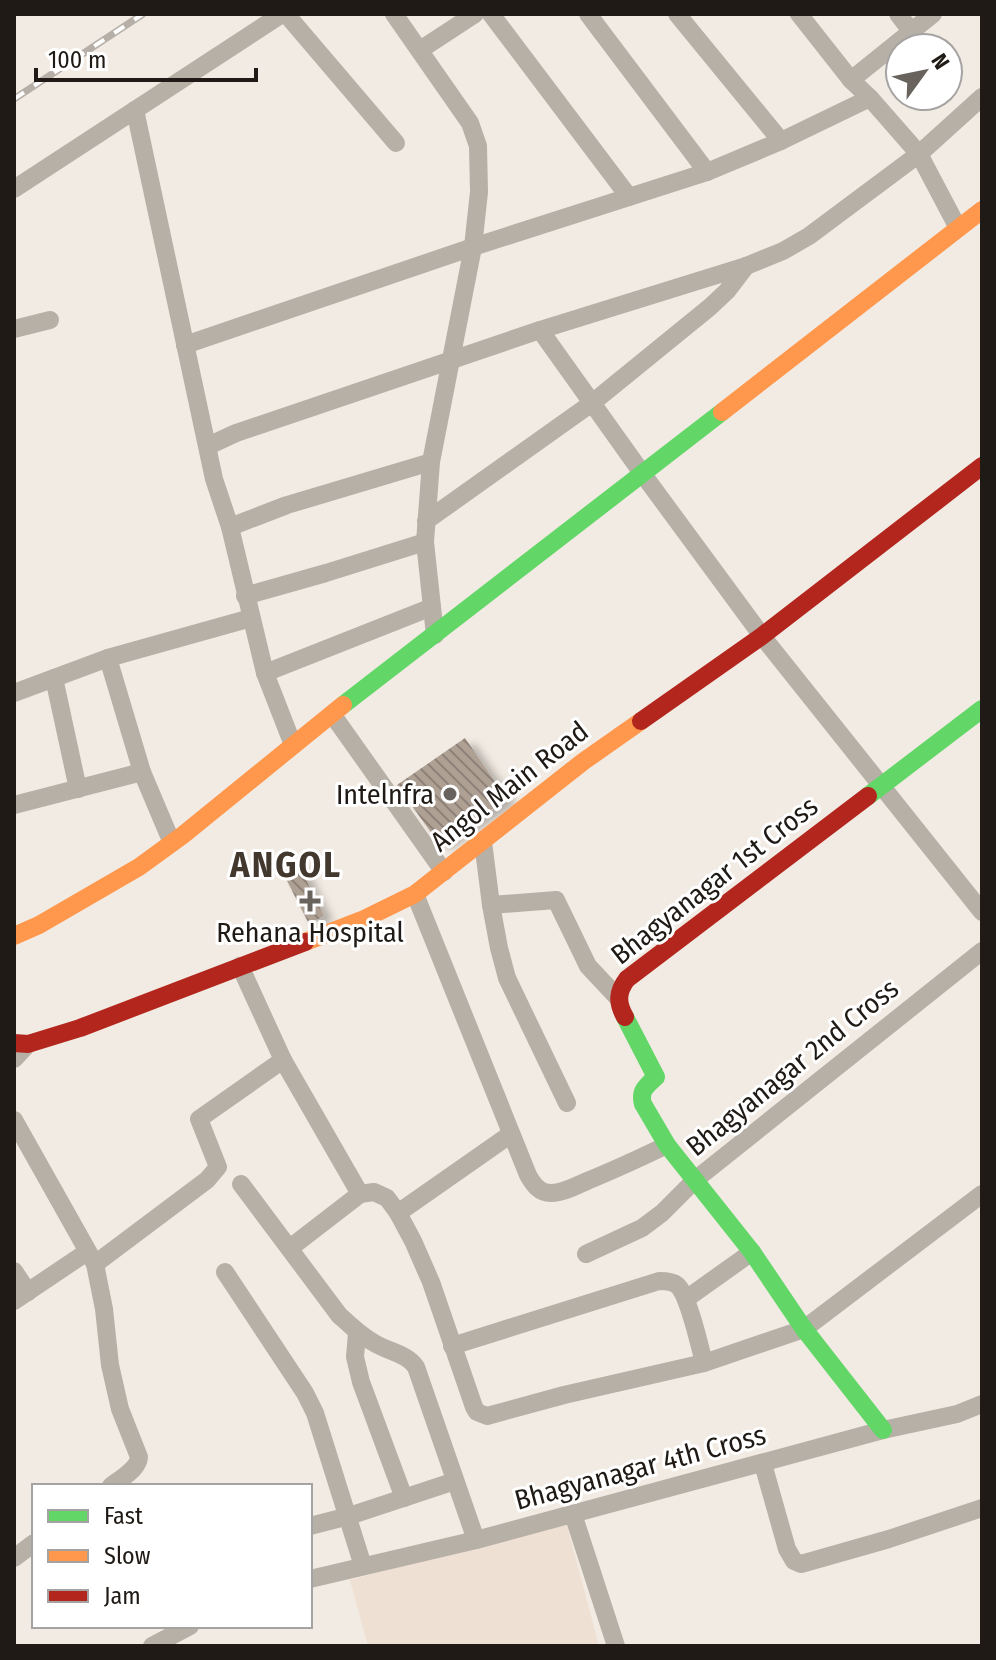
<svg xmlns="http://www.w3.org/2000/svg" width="996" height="1660" viewBox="0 0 996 1660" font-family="'Fira Sans Condensed',sans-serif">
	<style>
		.built { fill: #eee0d2 }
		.building { fill: url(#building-back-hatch); filter: url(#shadow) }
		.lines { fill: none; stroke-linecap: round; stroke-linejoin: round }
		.street { stroke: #b6b0a7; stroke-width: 18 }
		.fast { stroke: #63d668; stroke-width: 18 }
		.slow { stroke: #ff974d; stroke-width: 18 }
		.jam { stroke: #b3261e; stroke-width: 18 }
		.rail-casing { stroke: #b5afa7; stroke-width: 7 }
		.rail { stroke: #fff; stroke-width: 4; stroke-dasharray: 12; stroke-linecap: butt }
		.poi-dot { fill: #69635d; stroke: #fff; stroke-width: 3 }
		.labels { text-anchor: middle; stroke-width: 6; stroke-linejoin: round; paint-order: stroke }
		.street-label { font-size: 28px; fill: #1f1a15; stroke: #fff }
		.poi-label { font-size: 28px; fill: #1f1a15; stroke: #fff; text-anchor: end }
		.district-label { font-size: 36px; font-weight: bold; letter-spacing: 2px; fill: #43382e; stroke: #fff }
	</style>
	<defs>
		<pattern id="building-back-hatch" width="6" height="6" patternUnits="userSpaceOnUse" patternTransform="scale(2)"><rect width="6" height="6" fill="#afa094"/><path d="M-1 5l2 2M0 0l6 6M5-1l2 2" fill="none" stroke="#8e8278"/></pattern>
		<filter id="shadow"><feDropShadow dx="9" dy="5" stdDeviation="4" flood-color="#0004"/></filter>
	</defs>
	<rect width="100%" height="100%" fill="#f2ebe3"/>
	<path class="built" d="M566,1522L599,1646H368L350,1580Z"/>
	<g class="building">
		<path d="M465,738L507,799L440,845L397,785Z"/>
		<path d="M297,861L324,916L309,924L281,869Z"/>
	</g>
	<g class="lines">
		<g class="street">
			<path d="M286,14L396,143"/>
			<path d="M394,14L470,123L478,146L479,192L473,247L431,462L425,542L435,635"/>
			<path d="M491,14L629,197"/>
			<path d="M588,14L707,172"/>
			<path d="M677,14L781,141"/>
			<path d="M799,14L851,80"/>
			<path d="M898,14L911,31"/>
			<path d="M933,14L851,80L870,98L919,154L958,228"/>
			<path d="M420,50L475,14"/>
			<path d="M135,110L214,479L230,527L265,673L293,745"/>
			<path d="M14,189L282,14"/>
			<path d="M14,329L50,320"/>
			<path d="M540,330L642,473L762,636L982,912"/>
			<path d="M185,345L473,247L707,172L781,141L870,98"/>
			<path d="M208,446L236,433L540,330L746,266L783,251L809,236L919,154L982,97"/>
			<path d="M426,521L592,403L710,307L727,291L746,266"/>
			<path d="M230,527L287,505L431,462"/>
			<path d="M245,596L326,573L425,542"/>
			<path d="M108,658L142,772L172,843"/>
			<path d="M265,673L432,607"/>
			<path d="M54,678L78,789"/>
			<path d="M14,693L108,658L251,618"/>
			<path d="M332,714L444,872"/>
			<path d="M14,805L142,772"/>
			<path d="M483,842L491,905L499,948L507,978L567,1103"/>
			<path d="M415,894L528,1175C533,1184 539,1193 551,1193C563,1193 576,1186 587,1181C614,1170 640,1158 667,1145"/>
			<path d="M491,905L556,900L588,966L618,998"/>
			<path d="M240,966L283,1060L360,1194"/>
			<path d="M14,1059L28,1044"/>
			<path d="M14,1120L95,1264L104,1309L110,1365L120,1409L139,1457C138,1470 121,1478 111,1486"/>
			<path d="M241,1184L339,1315C351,1326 362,1337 376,1344C390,1352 407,1354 416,1367L476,1540"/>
			<path d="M398,1213L511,1134"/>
			<path d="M290,1248L360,1194L374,1192L387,1198L398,1213L413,1241L431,1282L474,1407L477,1412L487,1416L564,1395L704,1363L804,1329L982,1194"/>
			<path d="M586,1254L642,1228L662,1213L695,1180L982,951"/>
			<path d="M95,1264L207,1180L218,1167L199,1119L283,1060"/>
			<path d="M14,1271L28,1292"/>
			<path d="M225,1272L305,1393L315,1413L363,1566"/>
			<path d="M686,1299L752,1252"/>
			<path d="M14,1301L87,1252"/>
			<path d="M357,1333L355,1357L361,1382L404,1498"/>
			<path d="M452,1346L659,1281C664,1281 672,1281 677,1285C688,1294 700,1347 704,1363"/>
			<path d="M763,1464L787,1549L794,1561L801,1564L889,1539L982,1508"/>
			<path d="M573,1514L616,1646"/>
			<path d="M310,1526L349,1516L455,1481"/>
			<path d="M14,1558L34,1543"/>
			<path d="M310,1579L476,1540L883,1430L957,1414L982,1404"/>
			<path d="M152,1646L190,1626"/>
		</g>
		<g class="fast">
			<path d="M343,705L722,412"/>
			<path d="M868,796L982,709"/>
			<path d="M625,1017L656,1077C647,1085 639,1091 643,1104L667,1145L752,1252L804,1329L883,1430"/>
		</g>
		<g class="slow">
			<path d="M722,412L982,210"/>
			<path d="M14,936L39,925L139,867L183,835L343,705"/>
			<path d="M305,942L362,920L415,894L584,761L641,721"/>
		</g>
		<g class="jam">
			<path d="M641,721L762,636L982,466"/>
			<path d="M625,1017C617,1003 617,992 627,979L868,796"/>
			<path d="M14,1043L28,1044L80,1028L305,942"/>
		</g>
		<defs>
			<path id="rail" d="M14,99L143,14"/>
		</defs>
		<use href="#rail" class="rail-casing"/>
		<use href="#rail" class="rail"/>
	</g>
	<g class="poi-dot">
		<circle cx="450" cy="794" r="8"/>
		<path d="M306 889h8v8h8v8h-8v8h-8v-8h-8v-8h8z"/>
	</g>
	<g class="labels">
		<g class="street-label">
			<text transform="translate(509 786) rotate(-38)" y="10">Angol Main Road</text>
			<text transform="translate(714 880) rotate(-38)" y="10">Bhagyanagar 1st Cross</text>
			<text transform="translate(792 1067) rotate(-39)" y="10">Bhagyanagar 2nd Cross</text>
			<text transform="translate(640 1467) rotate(-15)" y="10">Bhagyanagar 4th Cross</text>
		</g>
		<g class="poi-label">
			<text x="434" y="804">Intelnfra</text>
			<text x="310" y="942" text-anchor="middle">Rehana Hospital</text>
		</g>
		<g class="district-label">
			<text x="286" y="877">ANGOL</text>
		</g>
	</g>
	<rect width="996" height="1660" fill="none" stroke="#1f1a15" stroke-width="32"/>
	<rect x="32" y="1484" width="280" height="144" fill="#ffffff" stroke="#a5a3a1" stroke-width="2"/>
	<rect x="48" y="1510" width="40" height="12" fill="#63d668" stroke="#a5a3a1" stroke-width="2"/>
	<text x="104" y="1524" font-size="24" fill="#1f1a15">Fast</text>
	<rect x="48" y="1550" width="40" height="12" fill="#ff974d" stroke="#a5a3a1" stroke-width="2"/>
	<text x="104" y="1564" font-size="24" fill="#1f1a15">Slow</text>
	<rect x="48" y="1590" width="40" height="12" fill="#b3261e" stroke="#a5a3a1" stroke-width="2"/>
	<text x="104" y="1604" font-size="24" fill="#1f1a15">Jam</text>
	<g transform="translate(924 72) rotate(57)"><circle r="38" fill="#ffffff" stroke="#a5a3a1" stroke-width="2"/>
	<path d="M0-6L14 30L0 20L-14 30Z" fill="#69635d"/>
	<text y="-12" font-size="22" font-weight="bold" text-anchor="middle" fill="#1f1a15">N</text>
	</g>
	<path d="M36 68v12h220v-12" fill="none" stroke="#1f1a15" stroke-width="4"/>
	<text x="48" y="68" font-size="24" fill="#1f1a15" stroke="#ffffff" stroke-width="6" paint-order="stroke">100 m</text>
</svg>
